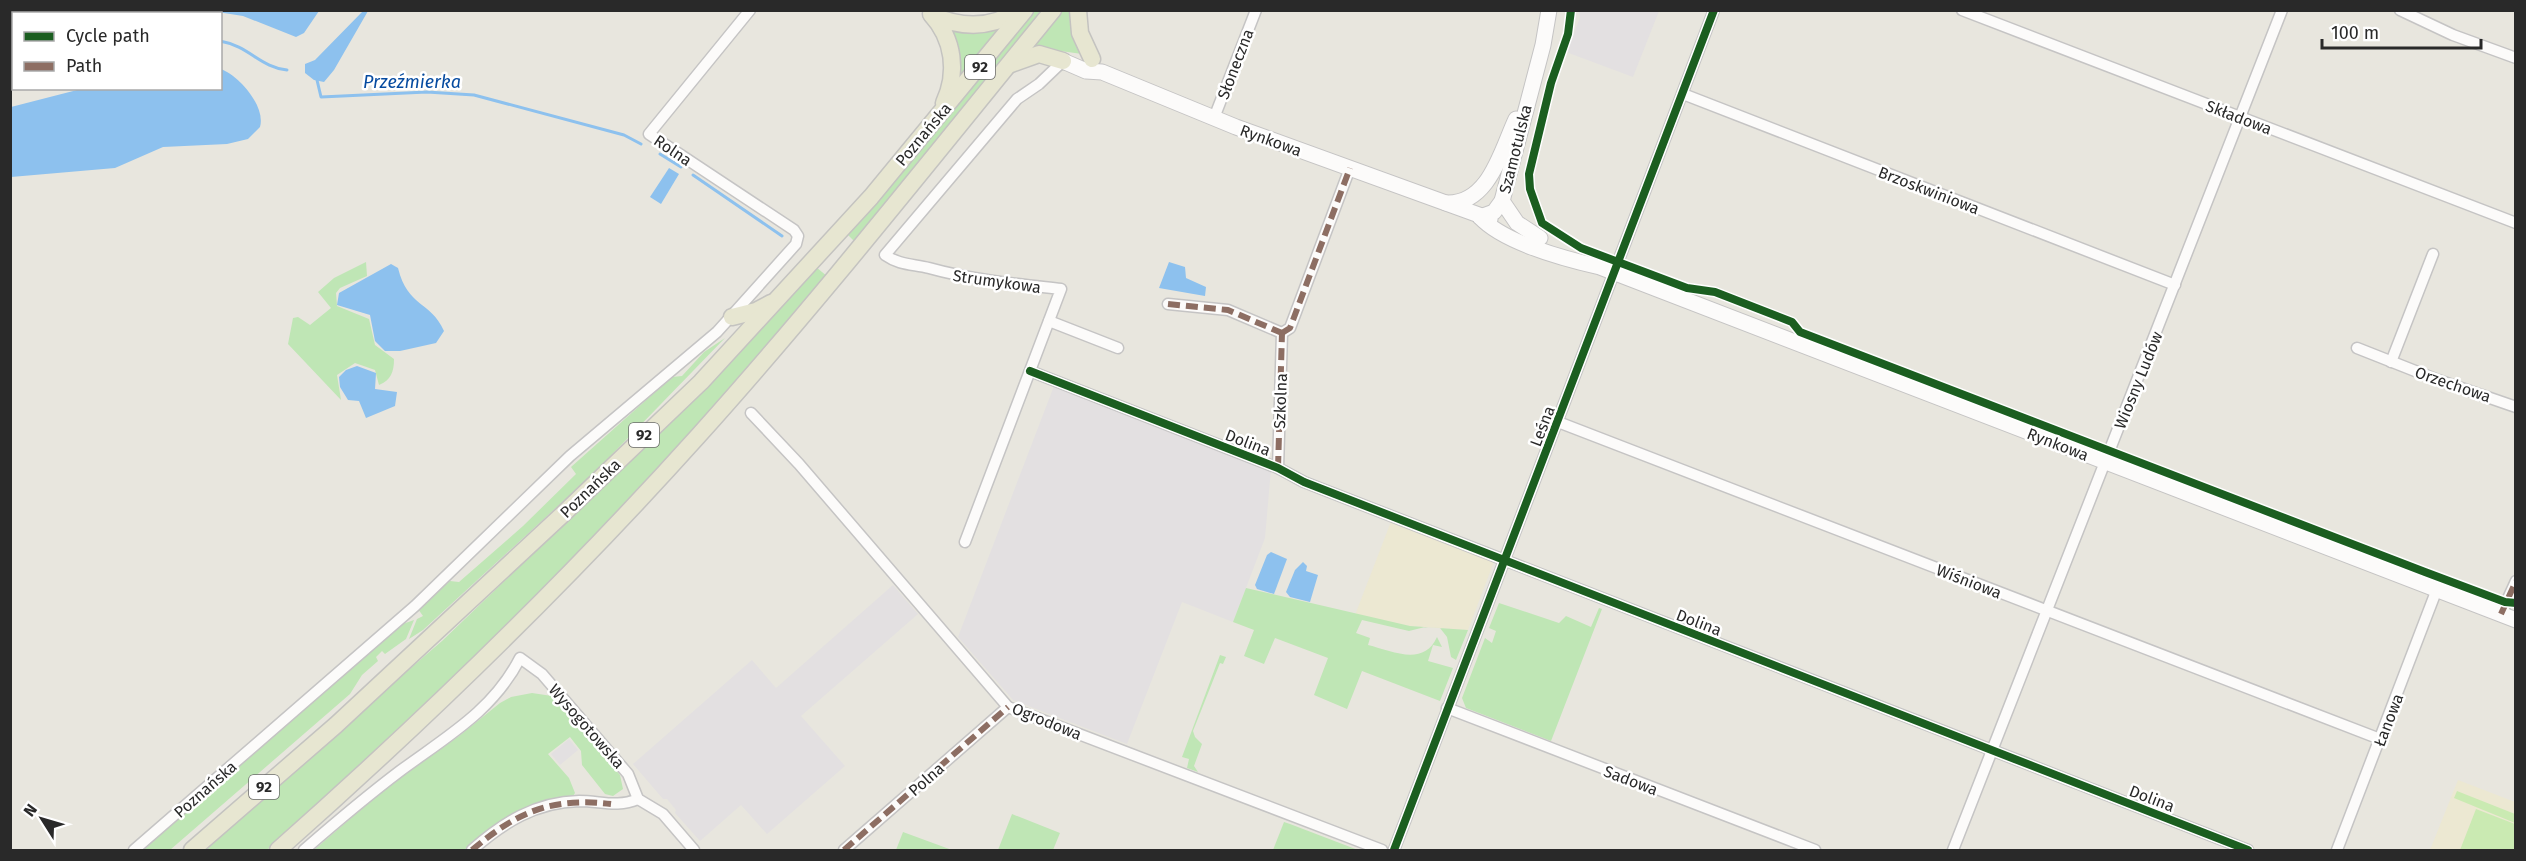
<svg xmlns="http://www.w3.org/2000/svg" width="2526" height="861" viewBox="0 0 2526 861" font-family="'Fira Sans',sans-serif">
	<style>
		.industrial { fill: #e3e0e1 }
		.education { fill: #ece8d2 }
		.green { fill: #bfe6b5 }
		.pitch { fill: #caeab2 }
		.water { fill: #8dc1ee }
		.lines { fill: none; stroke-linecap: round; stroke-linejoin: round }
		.stream { stroke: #8dc1ee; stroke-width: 3 }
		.street-casing { stroke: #c5c4c4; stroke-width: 13 }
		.secondary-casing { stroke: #c5c4c4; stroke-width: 17 }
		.primary-casing { stroke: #c4c3c0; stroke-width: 19 }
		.street { stroke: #fcfbfa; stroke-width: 10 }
		.secondary { stroke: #fcfbfa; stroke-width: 15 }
		.primary { stroke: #e7e6d1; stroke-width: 16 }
		.quiet { stroke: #8d6e63; stroke-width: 6; stroke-dasharray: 12 6; stroke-linecap: butt }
		.cycleway-casing { stroke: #fff; stroke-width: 11 }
		.cycleway { stroke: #1b5e20; stroke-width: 8 }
		.labels { text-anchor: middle; stroke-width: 5; stroke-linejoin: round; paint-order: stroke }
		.shield { fill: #fff; stroke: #696969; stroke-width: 1.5 }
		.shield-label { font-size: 15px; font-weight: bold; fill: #292929 }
		.street-label { font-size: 16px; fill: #292929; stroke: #fff }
		.water-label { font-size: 18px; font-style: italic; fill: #064ba0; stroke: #fff }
	</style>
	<rect width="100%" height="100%" fill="#e8e6de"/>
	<g class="industrial">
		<path d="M1579,11H1659L1633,77L1566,52L1580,18Z"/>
		<path d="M1054,386L1271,469L1265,538L1233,622L1182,602L1127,744L1013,700L958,637Z"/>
		<path d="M893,585L918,614L801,716L845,766L767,834L741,805L700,841L675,813L676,810L667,799H663L633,764L752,660L776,688Z"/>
		<path d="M569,739L578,750L560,765L551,754Z"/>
	</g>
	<g class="education">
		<path d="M1392,519L1495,559L1468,630L1410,626L1355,615Z"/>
		<path d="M2458,780L2515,802V850H2430Z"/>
	</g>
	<g class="green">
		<path d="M1033,11H1045L854,241L846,233Z"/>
		<path d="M1061,11H1071L1082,54L1032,47Z"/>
		<path d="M1001,27L959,78L951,29L978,32Z"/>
		<path d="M366,262L367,276L340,288L336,293L337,306L369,319L375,345L394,359C394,372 391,380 379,385L375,370L355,363L337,375L341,400L288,344L293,318L298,317L310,325L331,308L318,292L334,278Z"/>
		<path d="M816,267L828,277C778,334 731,394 679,448C548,589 410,722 267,850H200L442,641L637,454Z"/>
		<path d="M725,338L595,472L423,630L409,639L417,619L423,616L418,609L450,581L459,582L523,526L576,474L571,467L672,377L682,376L704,352Z"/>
		<path d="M1246,588L1410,626L1468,630L1456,660L1451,657L1447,637L1440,628L1425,627L1409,631L1362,620L1356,633L1370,638L1368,645C1392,651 1424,667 1437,637L1442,647L1433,645L1428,661L1453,668L1440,701L1362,671L1347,709L1314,695L1328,658L1275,638L1264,664L1244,656L1254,630L1233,622Z"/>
		<path d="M1499,603L1559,623L1566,616L1591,627L1599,608L1602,609L1551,741L1466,708L1462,698L1485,638L1492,643L1496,631L1489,628Z"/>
		<path d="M414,620L406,639L385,654L382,651L376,657L378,661L362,675L350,694L170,850H143L397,626Z"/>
		<path d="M1220,655L1226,657L1223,664L1220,663L1193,731L1195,737L1202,744L1194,766L1198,772L1187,768L1189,759L1182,757Z"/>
		<path d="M532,693L552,696L620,775L623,789L613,796L605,794L582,765L581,751L570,737L548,754L569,778L575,793L573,796C525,802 500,820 464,850H314L388,786L459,736L500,703L511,697Z"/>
		<path d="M1012,814L1060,833L1053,850H998Z"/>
		<path d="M1284,822L1290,824L1358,850H1273Z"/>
		<path d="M903,832L952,850H896Z"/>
	</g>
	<g class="pitch">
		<path d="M2457,791L2515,814V823L2454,798Z"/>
		<path d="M2476,809L2515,824V850H2460Z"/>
	</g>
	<g class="water">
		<path d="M11,10H160V11L134,14H14L13,52L11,53Z"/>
		<path d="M211,11H319L304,33L296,37L243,16Z"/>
		<path d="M363,11H368L334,70L324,82L314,80L305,73V64L315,60Z"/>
		<path d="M221,69C239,76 266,106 260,127L248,139L227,144L163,147L115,168L11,177V107L81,89L220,88Z"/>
		<path d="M669,168L679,174L661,204L650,197Z"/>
		<path d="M1169,262L1185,267L1186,278L1206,287L1205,296L1159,288Z"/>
		<path d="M391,264L398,268C408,308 430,300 444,331L436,343L400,351H385L375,341L370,315L337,305L339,293Z"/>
		<path d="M357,366L376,373L375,389L397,392L395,406L366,418L359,401L348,400L340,387L339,377L346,370Z"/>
		<path d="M1271,552L1287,559L1274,594L1257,589L1255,585L1267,555Z"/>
		<path d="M1303,562L1307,566L1306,571L1318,575L1310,602L1290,597L1286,592L1295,570Z"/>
	</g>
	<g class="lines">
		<g class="stream">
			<path d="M220,41C249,46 261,68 287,70"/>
			<path d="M10,80H14"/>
			<path d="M317,80L321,97L427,92L474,95L624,135L641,144"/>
			<path d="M660,154L681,167"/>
			<path d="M693,175L782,236"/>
		</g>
		<defs>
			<g id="street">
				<path d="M1962,10L2516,223"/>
				<path d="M2400,10L2453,35L2516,58"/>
				<path d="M1683,94L2175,285"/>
				<path d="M1214,118L1256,10"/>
				<path d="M1168,304L1228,310L1282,333"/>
				<path d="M1049,321L1118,348"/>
				<path d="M1282,333L1290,328L1350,168"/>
				<path d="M2357,348L2438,380L2516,407"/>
				<path d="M2391,362L2433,254"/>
				<path d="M1030,371L1278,468L1304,482L2248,850"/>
				<path d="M751,413L799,464L1008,707L1382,850"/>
				<path d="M1558,422L2380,739"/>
				<path d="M1278,468L1282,333"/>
				<path d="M965,542L1061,289C1017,284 972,280 929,268C913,264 899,265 885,255L1017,99L1039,84L1063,61"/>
				<path d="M2501,614L2516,581"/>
				<path d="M1447,708L1815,850"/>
				<path d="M134,850L415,606L570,456L717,332L796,244L798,236L794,230L649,134L750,10"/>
				<path d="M304,850C335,823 367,796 400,771C446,737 493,711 520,658L542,674L628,774L638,799L663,814L694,850"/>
				<path d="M472,850C503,823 535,802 579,801C601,801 617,808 638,799"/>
				<path d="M844,850L1008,707"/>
				<path d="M1394,850L1714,10"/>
				<path d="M1953,850L2282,10"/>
				<path d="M2337,850L2437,589"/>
			</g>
			<g id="secondary">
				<path d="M1063,61L1086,71L1102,72L1236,127L1490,219"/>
				<path d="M1502,201L1517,223L1540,238"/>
				<path d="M1446,203C1489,205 1501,151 1516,119"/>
				<path d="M1480,217C1504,243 1565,259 1600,267L2516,620"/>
				<path d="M1480,217L1494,212L1502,201L1543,45L1549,10"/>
			</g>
			<g id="primary">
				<path d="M1078,10L1080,33L1092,59"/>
				<path d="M931,14C954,39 958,73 944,103"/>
				<path d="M932,15C961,28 991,29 1019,10"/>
				<path d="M1011,64L1039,54L1063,61"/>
				<path d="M732,317L756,311L771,303"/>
				<path d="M192,850L336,725L562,515L701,382L871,197L1025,10"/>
				<path d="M278,850C426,719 567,582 699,435C822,298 936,153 1053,10"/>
			</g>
		</defs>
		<use href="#street" class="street-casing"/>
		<use href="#secondary" class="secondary-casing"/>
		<use href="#primary" class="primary-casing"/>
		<use href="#street" class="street"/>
		<use href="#secondary" class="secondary"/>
		<use href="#primary" class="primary"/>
		<g class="quiet">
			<path d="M1168,304L1228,310L1282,333"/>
			<path d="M1282,333L1290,328L1350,168"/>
			<path d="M1278,468L1282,333"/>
			<path d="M2501,614L2516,581"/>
			<path d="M472,850C517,812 551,797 611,804"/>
			<path d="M844,850L1008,707"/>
		</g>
		<defs>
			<g id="cycleway">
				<path d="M1571,10L1568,34L1551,83L1529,174L1530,189L1542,223L1581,248L1687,288L1715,292L1792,322L1800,332L2425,572L2505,602L2516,603"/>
				<path d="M1030,371L1278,468L1304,482L2248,850"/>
				<path d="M1394,850L1714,10"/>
			</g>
		</defs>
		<use href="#cycleway" class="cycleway-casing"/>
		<use href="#cycleway" class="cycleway"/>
	</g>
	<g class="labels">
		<g class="shield">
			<rect x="965" y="55" width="30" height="24" rx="4.5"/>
			<rect x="629" y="423" width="30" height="24" rx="4.5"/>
			<rect x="249" y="775" width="30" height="24" rx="4.5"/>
		</g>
		<g class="shield-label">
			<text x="980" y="72">92</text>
			<text x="644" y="440">92</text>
			<text x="264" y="792">92</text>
		</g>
		<g class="street-label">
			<text transform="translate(1235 64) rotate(-69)" y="6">Słoneczna</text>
			<text transform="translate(2239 117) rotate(21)" y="6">Składowa</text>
			<text transform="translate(923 134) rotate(-50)" y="6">Poznańska</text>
			<text transform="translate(1271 140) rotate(20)" y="6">Rynkowa</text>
			<text transform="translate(1515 149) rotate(-76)" y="6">Szamotulska</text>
			<text transform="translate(673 150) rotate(34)" y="6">Rolna</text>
			<text transform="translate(1929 190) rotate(21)" y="6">Brzoskwiniowa</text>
			<text transform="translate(997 281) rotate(8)" y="6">Strumykowa</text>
			<text transform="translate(2138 380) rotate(-68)" y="6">Wiosny Ludów</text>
			<text transform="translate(2453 384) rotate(19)" y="6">Orzechowa</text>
			<text transform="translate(1280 401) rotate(-88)" y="6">Szkolna</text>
			<text transform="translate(1542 426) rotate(-69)" y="6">Leśna</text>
			<text transform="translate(1248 442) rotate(21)" y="6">Dolina</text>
			<text transform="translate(2058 444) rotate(21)" y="6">Rynkowa</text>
			<text transform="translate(590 488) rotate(-44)" y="6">Poznańska</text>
			<text transform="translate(1969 581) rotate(21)" y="6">Wiśniowa</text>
			<text transform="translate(1699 622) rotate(21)" y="6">Dolina</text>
			<text transform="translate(2388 720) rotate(-69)" y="6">Łanowa</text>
			<text transform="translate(1047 721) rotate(22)" y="6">Ogrodowa</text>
			<text transform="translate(587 726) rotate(49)" y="6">Wysogotowska</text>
			<text transform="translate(926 779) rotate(-41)" y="6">Polna</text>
			<text transform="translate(1631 780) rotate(21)" y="6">Sadowa</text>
			<text transform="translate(205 789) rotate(-41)" y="6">Poznańska</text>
			<text transform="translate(2152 798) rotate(21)" y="6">Dolina</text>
		</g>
		<g class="water-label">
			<text x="412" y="88">Przeźmierka</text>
		</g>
	</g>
	<rect width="2526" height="861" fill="none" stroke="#292929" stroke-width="24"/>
	<rect x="12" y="12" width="210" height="78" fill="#ffffff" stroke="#a9a9a9" stroke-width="1.5"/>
	<rect x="24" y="32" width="30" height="9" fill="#1b5e20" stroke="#a9a9a9" stroke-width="1.5"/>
	<text x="66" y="42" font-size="18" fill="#292929">Cycle path</text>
	<rect x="24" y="62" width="30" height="9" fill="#8d6e63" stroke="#a9a9a9" stroke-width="1.5"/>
	<text x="66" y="72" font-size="18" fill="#292929">Path</text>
	<g transform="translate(42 819) rotate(307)" stroke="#ffffff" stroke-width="4.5" paint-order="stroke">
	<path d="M0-4.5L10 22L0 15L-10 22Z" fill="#292929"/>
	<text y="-9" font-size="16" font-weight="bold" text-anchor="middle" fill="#292929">N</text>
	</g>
	<path d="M2322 39v9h159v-9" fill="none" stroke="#292929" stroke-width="3"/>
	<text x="2331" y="39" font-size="18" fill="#292929" stroke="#ffffff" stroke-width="4.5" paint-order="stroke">100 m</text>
</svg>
